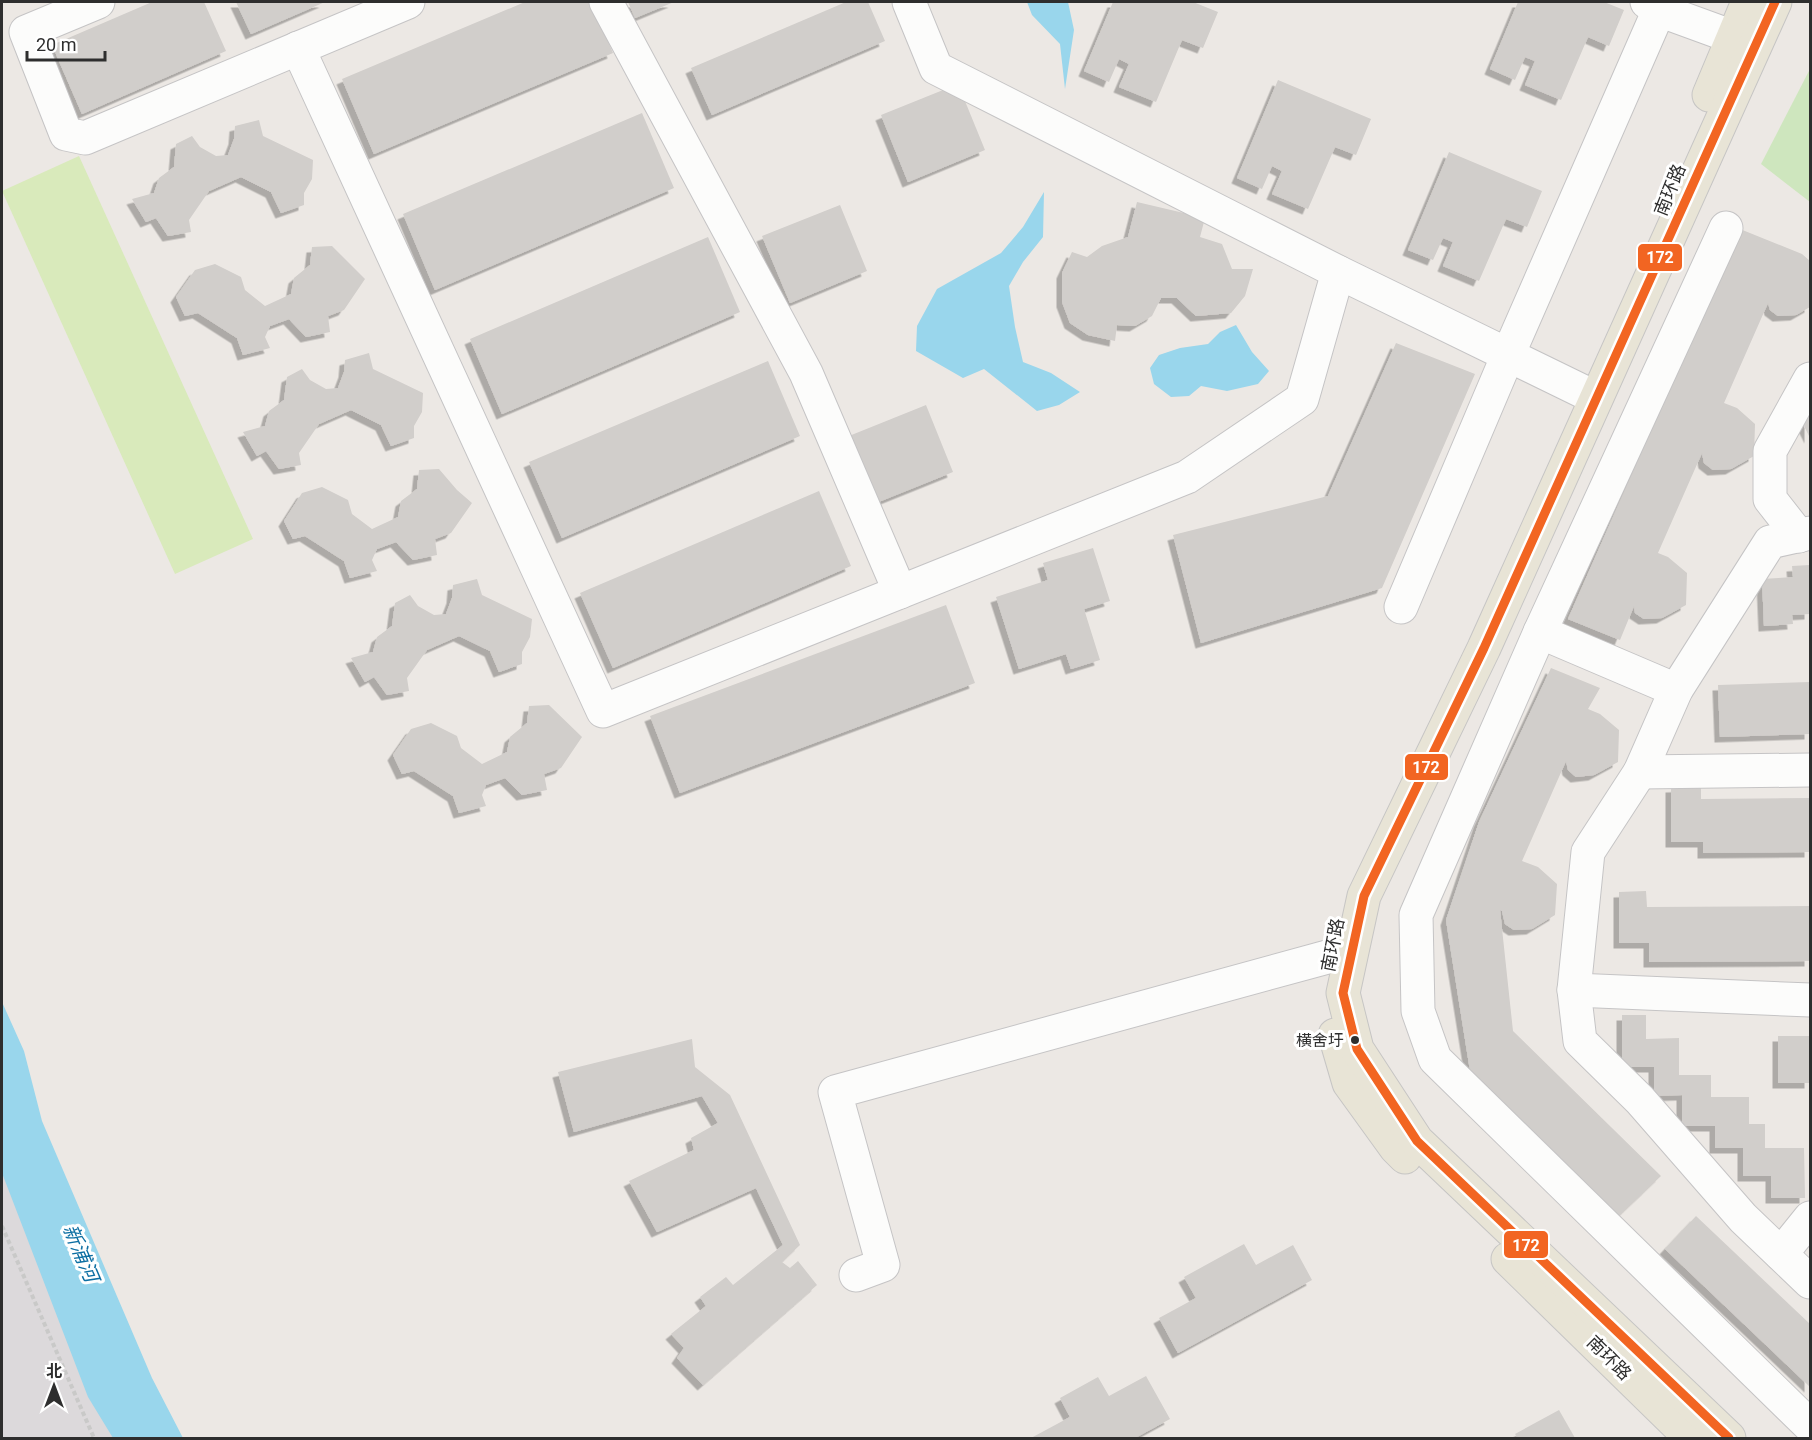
<svg xmlns="http://www.w3.org/2000/svg" width="1812" height="1440" viewBox="0 0 1812 1440" font-family="Roboto,'Noto Sans SC',sans-serif">
	<style>
		.industrial { fill: #dcd9db }
		.green { fill: #cee6be }
		.pitch { fill: #d9eabb }
		.water { fill: #99d6ec }
		.pier { fill: #ece8e4 }
		.building { fill: #d1cecb; filter: url(#shadow) }
		.lines { fill: none; stroke-linecap: round; stroke-linejoin: round }
		.minor-casing { stroke: #c5c4c5; stroke-width: 35 }
		.major-casing { stroke: #c6c5c4; stroke-width: 35 }
		.path { stroke: #c9c9c8; stroke-width: 4; stroke-dasharray: 4.5 3; stroke-linecap: butt }
		.minor { stroke: #fcfcfb; stroke-width: 33 }
		.major { stroke: #e8e4d6; stroke-width: 33 }
		.bus-1-casing { stroke: #fff; stroke-width: 14 }
		.bus-1 { stroke: #f26522; stroke-width: 9 }
		.bus-dot { fill: #2e2e2e; stroke: #fff; stroke-width: 2 }
		.labels { text-anchor: middle; stroke-width: 6; stroke-linejoin: round; paint-order: stroke }
		.bus-label { font-size: 16px; fill: #2e2e2e; stroke: #fff; text-anchor: end }
		.street-label { font-size: 18px; fill: #2e2e2e; stroke: #fff }
		.water-label { font-size: 20px; font-style: italic; fill: #0d6fa3; stroke: #fff }
		.line-badge { stroke: #fff; stroke-width: 2 }
		.badge-label { font-size: 16px; text-anchor: middle; font-weight: bold; fill: #fff }
	</style>
	<defs>
		<filter id="shadow"><feDropShadow dx="-5.5" dy="5.5" stdDeviation="0" flood-color="#0004"/></filter>
	</defs>
	<rect width="100%" height="100%" fill="#ece8e4"/>
	<path class="industrial" d="M2,1064L169,1438H2Z"/>
	<path class="green" d="M1810,69V202L1761,164Z"/>
	<path class="pitch" d="M79,156L253,539L175,574L2,191Z"/>
	<g class="water">
		<path d="M1027,2H1068L1074,30L1065,89L1060,44L1032,15Z"/>
		<path d="M1044,192L1043,237L1023,262L1009,286L1015,327L1023,362L1051,373L1080,392L1059,405L1037,411L984,369L963,378L916,351L917,326L937,289L1001,253L1023,227Z"/>
		<path d="M1236,325L1252,352L1269,371L1258,384L1227,391L1201,386L1189,396L1171,397L1154,384L1150,368L1159,355L1180,348L1208,344L1220,332Z"/>
		<path d="M2,1002L24,1051L42,1121L152,1378L183,1438H113L88,1397L2,1173Z"/>
	</g>
	<path class="pier" d="M1777,2H1810V28L1778,4Z"/>
	<g class="building">
		<path d="M152,2H204L226,51L82,114L52,45Z"/>
		<path d="M236,2H325L251,34Z"/>
		<path d="M525,2H591L613,53L374,154L342,79Z"/>
		<path d="M628,2H674L635,18Z"/>
		<path d="M846,2H868L885,41L712,115L691,68Z"/>
		<path d="M1113,2H1193L1218,12L1203,48L1182,40L1156,102L1119,87L1129,64L1119,59L1109,82L1084,71Z"/>
		<path d="M1518,2H1604L1624,10L1609,46L1588,37L1561,100L1525,85L1535,61L1525,57L1515,80L1490,69Z"/>
		<path d="M1278,80L1371,119L1356,155L1335,147L1308,209L1272,194L1282,171L1272,166L1262,189L1237,178Z"/>
		<path d="M958,84L985,150L908,182L881,115Z"/>
		<path d="M642,113L674,188L435,290L403,214Z"/>
		<path d="M259,120L263,136L313,160L312,179L304,193V205L281,213L271,192L241,177L209,191L189,220L191,232L168,236L156,218L146,222L132,199L154,193L159,178L174,167L176,144L192,136L200,147L216,156L228,155L234,139L235,126Z"/>
		<path d="M1449,152L1542,191L1527,227L1506,219L1479,281L1443,266L1453,242L1443,238L1433,260L1408,250Z"/>
		<path d="M1137,202L1205,218L1200,237L1222,244L1232,269H1253L1245,296L1231,313L1196,316L1177,298H1161L1152,316L1135,326L1117,325L1115,341L1088,335L1070,323L1062,302V273L1072,252L1087,257L1102,246L1128,237Z"/>
		<path d="M840,205L867,271L790,303L762,236Z"/>
		<path d="M1740,229L1802,254L1810,261V307L1796,315L1778,316L1770,310L1768,303L1724,403L1737,408L1755,424L1754,456L1731,469L1713,470L1704,463L1702,453L1658,553L1668,557L1687,573L1686,605L1662,618L1644,619L1635,613L1634,606L1620,640L1568,619Z"/>
		<path d="M708,237L740,312L502,414L470,339Z"/>
		<path d="M332,246L365,279L344,310L328,316L330,332L306,337L289,319L270,326L265,337L270,348L243,355L237,338L198,313L185,316L176,297L195,270L215,264L241,277L245,290L265,306L291,294L294,278L310,265L312,247Z"/>
		<path d="M1396,343L1475,374L1382,588L1201,643L1173,535L1328,496Z"/>
		<path d="M369,353L373,369L423,393L422,412L414,426V438L391,446L381,425L351,410L319,424L299,453L301,465L279,469L266,451L257,456L243,432L265,426L269,411L284,400L287,377L302,369L310,380L326,389L338,388L344,372L345,360Z"/>
		<path d="M768,361L800,436L562,538L529,462Z"/>
		<path d="M1810,398V438L1805,428L1802,419Z"/>
		<path d="M926,405L953,472L876,503L849,436Z"/>
		<path d="M439,469L457,490L472,503L451,533L435,539L437,555L413,560L396,542L377,549L372,560L377,571L350,578L344,561L305,536L293,539L284,521L302,493L322,487L348,500L352,514L372,529L398,517L401,501L417,489L419,470Z"/>
		<path d="M819,491L851,566L613,668L580,593Z"/>
		<path d="M1093,548L1110,601L1084,609L1100,660L1071,669L1066,654L1019,669L996,597L1048,580L1043,563Z"/>
		<path d="M1810,565V614L1792,615L1793,624L1764,626L1762,579L1793,577L1792,566Z"/>
		<path d="M477,579L482,595L532,619L530,637L522,652V664L499,672L490,651L459,636L427,650L407,678L409,691L387,695L374,677L365,682L351,658L373,652L377,637L392,626L395,603L410,595L418,606L434,615L446,614L452,598L453,585Z"/>
		<path d="M946,605L975,683L680,793L650,716Z"/>
		<path d="M1551,668L1600,688L1588,709L1600,714L1619,730L1618,762L1594,775L1576,777L1568,770L1566,761L1522,861L1538,867L1557,884L1555,915L1532,929L1514,930L1505,924L1502,911L1500,910L1513,1031L1661,1176L1618,1217L1471,1077L1446,920L1479,822Z"/>
		<path d="M1810,682V734L1720,737L1718,685Z"/>
		<path d="M549,705L582,737L561,768L544,774L547,790L522,795L505,778L486,785L482,795L486,806L459,813L453,796L414,771L402,774L393,755L411,729L431,723L457,736L461,748L482,764L507,752L510,737L527,723L529,706Z"/>
		<path d="M1701,786V799L1810,798V852L1703,853V842H1671V787Z"/>
		<path d="M1646,891L1647,907L1810,906V961L1649,962V943H1619V892Z"/>
		<path d="M1622,1015H1646V1039L1679,1038V1075H1711V1097H1749V1124H1765V1148H1804L1805,1198H1771V1176H1743V1148H1715V1126H1682V1095L1654,1096V1067H1622Z"/>
		<rect x="1778" y="1036" width="32" height="47"/>
		<path d="M692,1039L695,1067L730,1095L800,1245L782,1262L790,1268L798,1261L817,1285L703,1385L677,1358L684,1348L671,1334L706,1306L700,1297L726,1277L733,1285L783,1245L756,1188L657,1232L629,1181L694,1150L691,1138L718,1123L702,1096L574,1132L558,1072Z"/>
		<path d="M1696,1216L1810,1324V1387L1665,1249Z"/>
		<path d="M1244,1244L1256,1265L1293,1245L1312,1280L1178,1353L1159,1318L1196,1298L1184,1277Z"/>
		<path d="M1146,1376L1170,1419L1135,1438H1031L1070,1417L1060,1398L1098,1377L1109,1396Z"/>
		<path d="M1559,1410L1575,1438H1518L1515,1434Z"/>
	</g>
	<g class="lines">
		<defs>
			<g id="minor">
				<path d="M98,2L26,32L66,134L85,138L408,2"/>
				<path d="M606,2L806,373L900,592"/>
				<path d="M909,2L936,68L1338,272L1586,393"/>
				<path d="M1647,2L1659,10L1733,37"/>
				<path d="M298,48L603,711L1187,477L1302,399L1338,272"/>
				<path d="M1726,228L1540,632L1416,915L1418,1011L1435,1059L1810,1426"/>
				<path d="M1810,533L1770,542L1676,690L1640,772L1588,852L1574,990L1580,1041L1640,1100L1743,1218L1810,1282"/>
				<path d="M1799,536L1770,499V451L1810,379"/>
				<path d="M1401,607L1508,355L1659,10"/>
				<path d="M1540,632L1676,690"/>
				<path d="M1640,772L1810,770"/>
				<path d="M1574,990L1810,1000"/>
				<path d="M1781,1254L1810,1218"/>
				<path d="M856,1275L883,1265L835,1092L1331,956"/>
			</g>
			<g id="major">
				<path d="M1709,95L1748,2"/>
				<path d="M1335,1035L1349,1083L1396,1148L1405,1157"/>
				<path d="M1508,1259L1691,1438"/>
				<path d="M1729,1438L1417,1141L1357,1049L1343,993L1364,896L1484,648L1775,2"/>
			</g>
		</defs>
		<use href="#minor" class="minor-casing"/>
		<use href="#major" class="major-casing"/>
		<path class="path" d="M2,1226L94,1438"/>
		<use href="#minor" class="minor"/>
		<use href="#major" class="major"/>
		<defs>
			<path id="bus-1" d="M1729,1438L1417,1141L1357,1049L1343,993L1364,896L1484,648L1775,2"/>
		</defs>
		<use href="#bus-1" class="bus-1-casing"/>
		<use href="#bus-1" class="bus-1"/>
	</g>
	<circle class="bus-dot" cx="1355" cy="1040" r="5"/>
	<g class="labels">
		<g class="bus-label">
			<text x="1344" y="1046">横舍圩</text>
		</g>
		<g class="street-label">
			<text transform="translate(1670 190) rotate(-68)" y="6">南环路</text>
			<text transform="translate(1333 945) rotate(-79)" y="6">南环路</text>
			<text transform="translate(1609 1358) rotate(45)" y="6">南环路</text>
		</g>
		<g class="water-label">
			<text transform="translate(81 1253) rotate(67)" y="7">新浦河</text>
		</g>
	</g>
	<g class="line-badge">
		<rect x="1637" y="243" width="46" height="29" rx="6" fill="#f26522"/>
		<rect x="1404" y="753" width="45" height="28" rx="6" fill="#f26522"/>
		<rect x="1503" y="1230" width="46" height="29" rx="6" fill="#f26522"/>
	</g>
	<g class="badge-label">
		<text x="1660" y="263">172</text>
		<text x="1426" y="773">172</text>
		<text x="1526" y="1251">172</text>
	</g>
	<rect width="1812" height="1440" fill="none" stroke="#2e2e2e" stroke-width="6"/>
	<g transform="translate(54 1386)" stroke="#ffffff" stroke-width="4.5" paint-order="stroke">
	<path d="M0-4.5L10 22L0 15L-10 22Z" fill="#2e2e2e"/>
	<text y="-9" font-size="16" font-weight="bold" text-anchor="middle" fill="#2e2e2e">北</text>
	</g>
	<path d="M27 51v9h78v-9" fill="none" stroke="#2e2e2e" stroke-width="3"/>
	<text x="36" y="51" font-size="18" fill="#2e2e2e" stroke="#ffffff" stroke-width="4.5" paint-order="stroke">20 m</text>
</svg>
